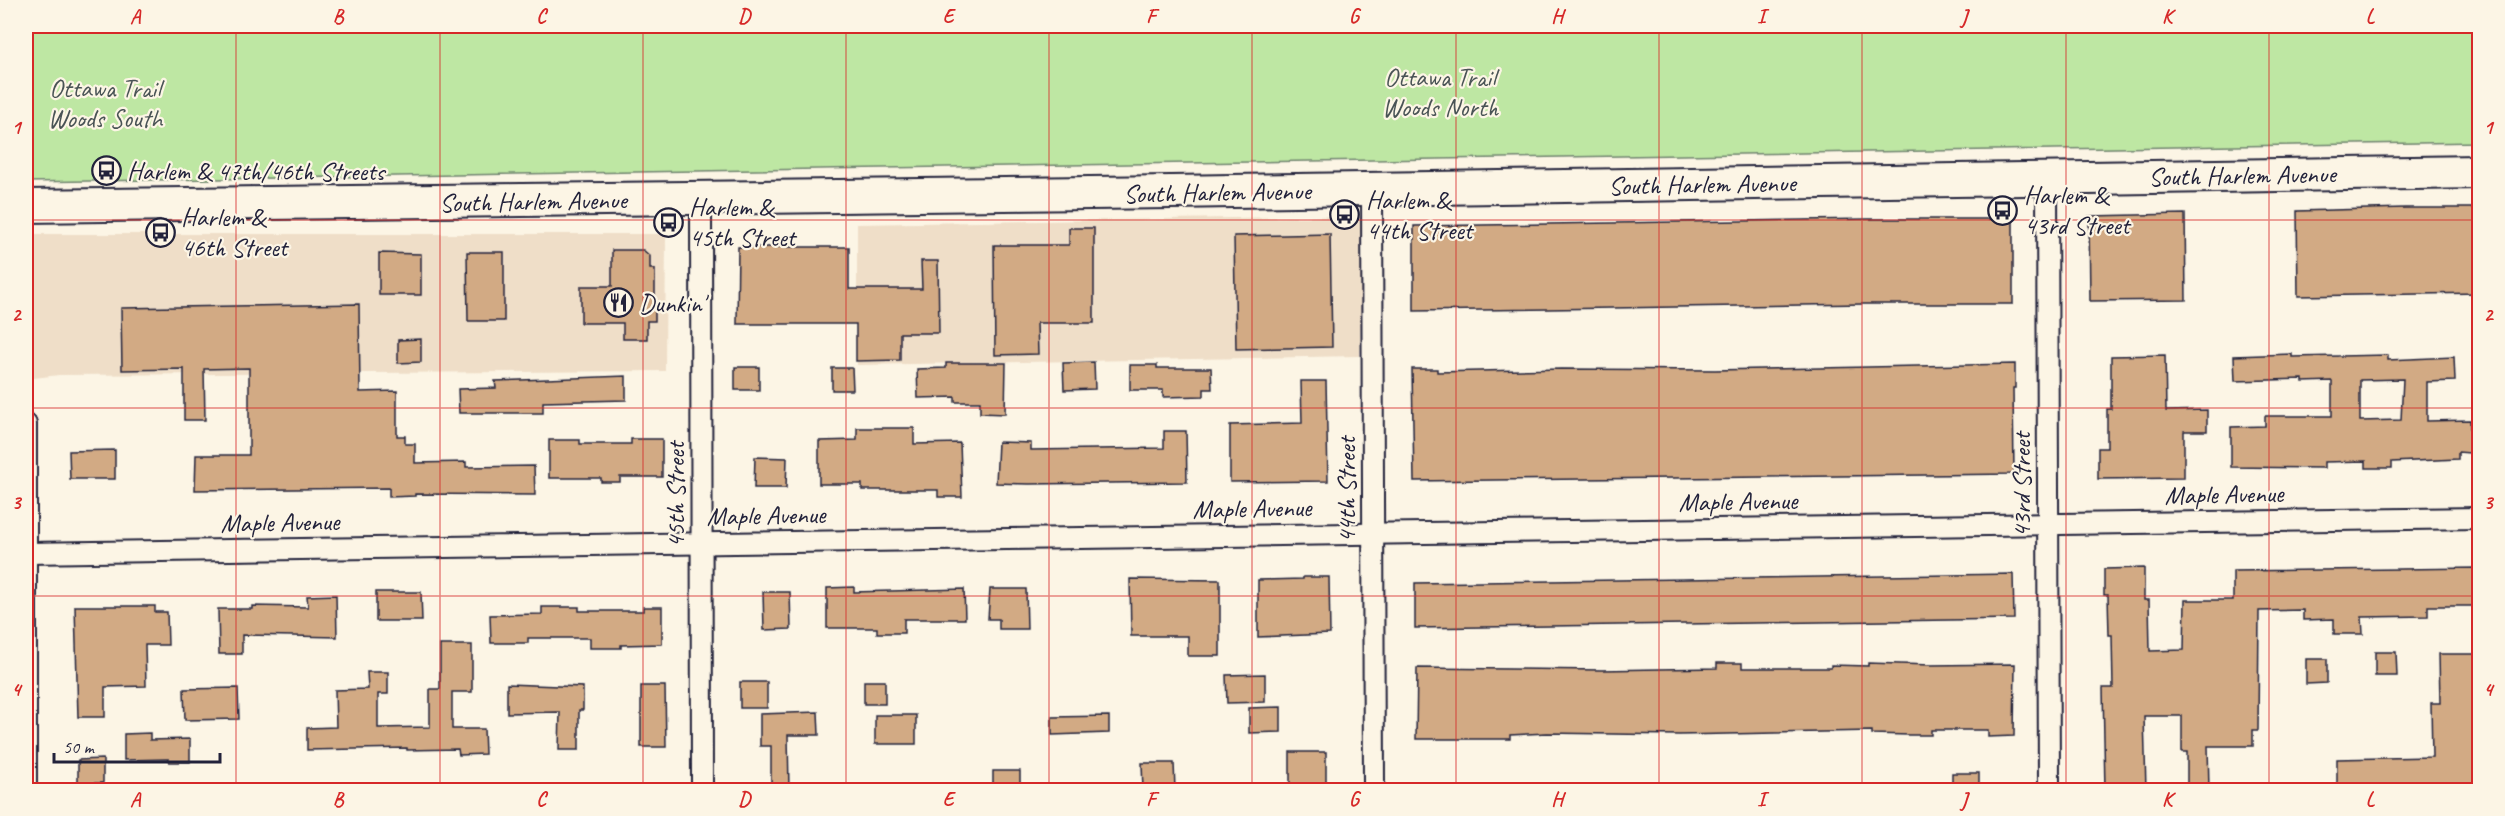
<svg xmlns="http://www.w3.org/2000/svg" width="2505" height="816" viewBox="0 0 2505 816" font-family="Caveat,sans-serif">
	<style>
		.built { fill: #efdec8 }
		.green { fill: #bee7a3; stroke: #70846f; stroke-width: 1.5 }
		.building { fill: #d2aa84; stroke: #22223b; stroke-width: 1.5; fill-rule: evenodd }
		.lines { fill: none; stroke-linecap: round; stroke-linejoin: round }
		.street-casing { stroke: #22223b; stroke-width: 24 }
		.primary-casing { stroke: #22223b; stroke-width: 36 }
		.street { stroke: #fcf5e5; stroke-width: 20 }
		.primary { stroke: #fcf5e5; stroke-width: 32 }
		.grid { fill: none; stroke: #d62828; stroke-width: 1.5; stroke-opacity: 0.55 }
		.labels { text-anchor: middle; stroke-width: 4.5; stroke-linejoin: round; paint-order: stroke }
		.park-label { font-size: 26px; fill: #495355; stroke: #fcf5e5 }
		.poi-label { font-size: 26px; fill: #22223b; stroke: #fcf5e5; text-anchor: start }
		.street-label { font-size: 26px; fill: #22223b; stroke: #fcf5e5 }
		.neatline { fill: none; stroke: #d62828; stroke-width: 2 }
		.grid-label { font-size: 20px; text-anchor: middle; font-weight: bold; fill: #d62828 }
	</style>
	<rect width="100%" height="100%" fill="#fcf5e5"/>
	<filter id="ink" filterUnits="userSpaceOnUse"><feTurbulence type="fractalNoise" baseFrequency=".0167" numOctaves="2"/><feDisplacementMap in="SourceGraphic" scale="12" xChannelSelector="R" yChannelSelector="G"/><feConvolveMatrix kernelMatrix="1 2 1 2 8 2 1 2 1" color-interpolation-filters="sRGB"/></filter>
	<g filter="url(#ink)">
		<g class="built">
			<path d="M1364,216L1360,356L857,365V224Z"/>
			<path d="M26,234H666L665,371L59,375L26,379Z"/>
		</g>
		<path class="green" d="M26,26H2479L2480,142L26,182Z"/>
		<g class="building">
			<path d="M2405,208H2480V293L2298,296L2297,211Z"/>
			<path d="M2185,214L2186,300L2090,301L2089,216Z"/>
			<path d="M1868,219H2013V304H1863L1414,311V226Z"/>
			<path d="M1069,228H1094V323H1037L1038,354L995,355L994,245H1069Z"/>
			<path d="M1330,234L1332,347L1236,349L1234,236Z"/>
			<path d="M738,247H849V289H922L921,261H938L939,333H900V360L856,361V324H737Z"/>
			<path d="M612,250H643L650,256V269H655V321H647V339H623V323H581V286H612Z"/>
			<path d="M467,252H504V321H468Z"/>
			<path d="M379,253L421,254V295H379Z"/>
			<path d="M359,304L360,392L397,391V436H405V444H415V463L466,462V467L534,466L535,495L415,494V496L389,497V488L195,490L196,455H249V368L204,369L205,420H184V369L122,370L121,308Z"/>
			<path d="M421,339V362L398,363V340Z"/>
			<path d="M2292,354V357L2388,355V360L2454,357L2455,381L2427,382V421L2470,420V453L2458,452V459L2392,462V468H2366V461L2324,462V468L2231,467V427L2265,426V416H2332V381L2303,382V379L2235,381L2234,356ZM2403,379L2401,420L2360,421V380Z"/>
			<path d="M2165,355L2166,411L2207,410V431H2184V478L2098,479V448H2107V409H2111V356Z"/>
			<path d="M1094,362L1095,389L1064,390L1063,363Z"/>
			<path d="M946,363H1006L1005,414L980,413V402H955V397L918,398L917,369L946,368Z"/>
			<path d="M2015,364V388H2013L2014,474L1414,481L1412,369H1437V372L1561,369L1715,370Z"/>
			<path d="M1130,365H1157V368H1211L1212,389H1204V396L1163,397V390H1130Z"/>
			<rect x="735" y="367" width="24" height="23"/>
			<path d="M832,368H852L853,390H832Z"/>
			<path d="M626,376V400L543,402V413H459L458,389L496,388L495,381Z"/>
			<path d="M1301,381H1326L1328,481L1230,482V425L1302,423Z"/>
			<path d="M857,428H914V444L960,443L962,497H938V490H862V484H819V441L857,440Z"/>
			<path d="M1164,431H1186L1187,482L1029,484L996,483L998,442L1031,443V450L1164,448Z"/>
			<path d="M631,439H662V477H620V482H601V478H549V440H580V444H631Z"/>
			<path d="M115,450V479H70L69,451Z"/>
			<path d="M755,457L787,458L786,488H754Z"/>
			<path d="M2144,568V600H2149L2150,651L2184,650L2185,600H2233V571L2480,568V606H2428V616L2362,617L2363,634H2334V619L2303,620V610L2259,611L2258,730H2253V746H2208L2209,790H2187V752H2182V716H2144L2146,790H2105L2103,688H2113L2112,635H2109L2108,595H2104V569Z"/>
			<path d="M2013,574L2014,619L1415,628V583Z"/>
			<path d="M1303,577H1329L1330,634L1258,637V580L1303,579Z"/>
			<path d="M1130,579L1220,580V656H1188V636H1131Z"/>
			<path d="M854,587V592L964,589L965,619H904V633H877V628H827V588Z"/>
			<path d="M990,589H1026L1027,629H999V619H988Z"/>
			<path d="M376,592H421L422,621H376Z"/>
			<path d="M763,592H790L791,629L764,630Z"/>
			<path d="M336,595L337,637L242,635V654H219L218,609H252V606L308,607L307,596Z"/>
			<path d="M75,606H155V612H167L168,645H145L146,686L105,687V717H78Z"/>
			<path d="M542,607H579V611H643V607H662V644L621,645V648H590V638H528V643H491L490,615L542,614Z"/>
			<path d="M440,645H472V692H452V729H484L485,754L459,755L458,749L407,750V748L307,750V728L336,727L335,690L368,689L367,672H388V694H378V728L430,727V689H440Z"/>
			<path d="M2375,652H2396L2397,676H2375Z"/>
			<path d="M2439,654H2480V790H2337V759L2432,757L2431,703H2440Z"/>
			<path d="M2306,659H2327V683L2306,684Z"/>
			<path d="M1717,663H1742V668H1831V665L1868,666V663L1931,665L2015,664L2014,736L1988,737V730H1931V735H1909L1872,734V731L1679,735L1547,733L1510,735V739H1416L1417,668L1602,670L1717,668Z"/>
			<path d="M1265,674V702L1227,703L1226,675Z"/>
			<rect x="864" y="681" width="21" height="23"/>
			<rect x="740" y="682" width="27" height="26"/>
			<path d="M507,684L583,687V710H579V750H559L560,712L507,713Z"/>
			<path d="M641,686H665L666,747H641Z"/>
			<path d="M238,688L239,719L185,720L184,689Z"/>
			<path d="M1281,707V732L1249,733V708Z"/>
			<path d="M818,712L819,735H788L789,790H771V746H760V714Z"/>
			<rect x="875" y="715" width="41" height="29"/>
			<path d="M1109,716V733L1052,735V717Z"/>
			<path d="M150,733V740L190,739V762H169V759L124,760V734Z"/>
			<rect x="1290" y="752" width="36" height="38"/>
			<path d="M103,759V783H78V760Z"/>
			<path d="M1142,763H1174L1175,790H1143Z"/>
			<rect x="993" y="771" width="27" height="19"/>
			<rect x="1952" y="773" width="27" height="17"/>
		</g>
		<g class="lines">
			<defs>
				<g id="street">
					<path d="M2047,178L2049,790"/>
					<path d="M1372,189L1374,790"/>
					<path d="M701,199L702,790"/>
					<path d="M26,424V790"/>
					<path d="M26,553L2480,518"/>
				</g>
				<path id="primary" d="M26,206L1171,192L2480,172"/>
			</defs>
			<use href="#street" class="street-casing"/>
			<use href="#primary" class="primary-casing"/>
			<use href="#street" class="street"/>
			<use href="#primary" class="primary"/>
		</g>
	</g>
	<path class="grid" d="M236,26V790M440,26V790M643,26V790M846,26V790M1049,26V790M1252,26V790M1456,26V790M1659,26V790M1862,26V790M2066,26V790M2269,26V790M26,220H2480M26,408H2480M26,596H2480"/>
	<defs>
		<symbol id="bus-ring" viewBox="-11 -11 22 22"><circle r="9.5" fill="#fcf5e5" stroke="#22223b" stroke-width="1.5"/><path d="M-5-6H5V4H4V6H2V4H-2V6H-4V4H-5ZM-3.5-4V0h7V-4ZM-3.5 1.2v1.5H-2V1.2ZM2 1.2v1.5H3.5V1.2Z" fill="#22223b"/></symbol>
		<symbol id="restaurant-ring" viewBox="-11 -11 22 22"><circle r="9.5" fill="#fcf5e5" stroke="#22223b" stroke-width="1.5"/><path d="M-5-6h1v4h1v-4h1v4h1v-4h1v5L-1.5 .5V6h-2V.5L-5-1ZM5-6V6H3V1.5H1.5Q1.5-4 5-6Z" fill="#22223b"/></symbol>
	</defs>
	<g fill-rule="evenodd">
		<use href="#bus-ring" x="90" y="154" width="33" height="33"/>
		<use href="#bus-ring" x="1986" y="194" width="33" height="33"/>
		<use href="#bus-ring" x="1328" y="198" width="33" height="33"/>
		<use href="#bus-ring" x="652" y="206" width="33" height="33"/>
		<use href="#bus-ring" x="144" y="216" width="33" height="33"/>
		<use href="#restaurant-ring" x="602" y="286" width="33" height="33"/>
	</g>
	<g class="labels">
		<g class="park-label">
			<text x="1440" y="86">Ottawa Trail<tspan x="1440" dy="30">Woods North</tspan></text>
			<text x="105" y="97">Ottawa Trail<tspan x="105" dy="30">Woods South</tspan></text>
		</g>
		<g class="poi-label">
			<text x="127" y="180">Harlem &amp; 47th/46th Streets</text>
			<text x="2024" y="204">Harlem &amp;<tspan x="2024" dy="30">43rd Street</tspan></text>
			<text x="1366" y="209">Harlem &amp;<tspan x="1366" dy="30">44th Street</tspan></text>
			<text x="689" y="216">Harlem &amp;<tspan x="689" dy="30">45th Street</tspan></text>
			<text x="181" y="226">Harlem &amp;<tspan x="181" dy="30">46th Street</tspan></text>
			<text x="639" y="312">Dunkin'</text>
		</g>
		<g class="street-label">
			<text transform="translate(2242 175) rotate(-1)" y="9">South Harlem Avenue</text>
			<text transform="translate(1702 184) rotate(-1)" y="9">South Harlem Avenue</text>
			<text transform="translate(1217 192) rotate(-1)" y="9">South Harlem Avenue</text>
			<text transform="translate(533 201) rotate(-1)" y="9">South Harlem Avenue</text>
			<text transform="translate(2021 485) rotate(-90)" y="9">43rd Street</text>
			<text transform="translate(1346 490) rotate(-90)" y="9">44th Street</text>
			<text transform="translate(2224 494) rotate(-1)" y="9">Maple Avenue</text>
			<text transform="translate(675 495) rotate(-90)" y="9">45th Street</text>
			<text transform="translate(1738 501) rotate(-1)" y="9">Maple Avenue</text>
			<text transform="translate(1252 508) rotate(-1)" y="9">Maple Avenue</text>
			<text transform="translate(766 515) rotate(-1)" y="9">Maple Avenue</text>
			<text transform="translate(280 522) rotate(-1)" y="9">Maple Avenue</text>
		</g>
	</g>
	<rect width="2505" height="816" fill="none" stroke="#fcf5e5" stroke-width="66"/>
	<path d="M54 753v9h166v-9" fill="none" stroke="#22223b" stroke-width="3"/>
	<text x="63" y="753" font-size="18" fill="#22223b" stroke="#fcf5e5" stroke-width="4.5" paint-order="stroke">50 m</text>
	<rect x="33" y="33" width="2439" height="750" class="neatline"/>
	<g class="grid-label">
		<text x="135" y="23">A</text>
		<text x="338" y="23">B</text>
		<text x="541" y="23">C</text>
		<text x="744" y="23">D</text>
		<text x="948" y="23">E</text>
		<text x="1151" y="23">F</text>
		<text x="1354" y="23">G</text>
		<text x="1557" y="23">H</text>
		<text x="1761" y="23">I</text>
		<text x="1964" y="23">J</text>
		<text x="2167" y="23">K</text>
		<text x="2370" y="23">L</text>
		<text x="16" y="134">1</text>
		<text x="2488" y="134">1</text>
		<text x="16" y="321">2</text>
		<text x="2488" y="321">2</text>
		<text x="16" y="509">3</text>
		<text x="2488" y="509">3</text>
		<text x="16" y="696">4</text>
		<text x="2488" y="696">4</text>
		<text x="135" y="806">A</text>
		<text x="338" y="806">B</text>
		<text x="541" y="806">C</text>
		<text x="744" y="806">D</text>
		<text x="948" y="806">E</text>
		<text x="1151" y="806">F</text>
		<text x="1354" y="806">G</text>
		<text x="1557" y="806">H</text>
		<text x="1761" y="806">I</text>
		<text x="1964" y="806">J</text>
		<text x="2167" y="806">K</text>
		<text x="2370" y="806">L</text>
	</g>
</svg>
